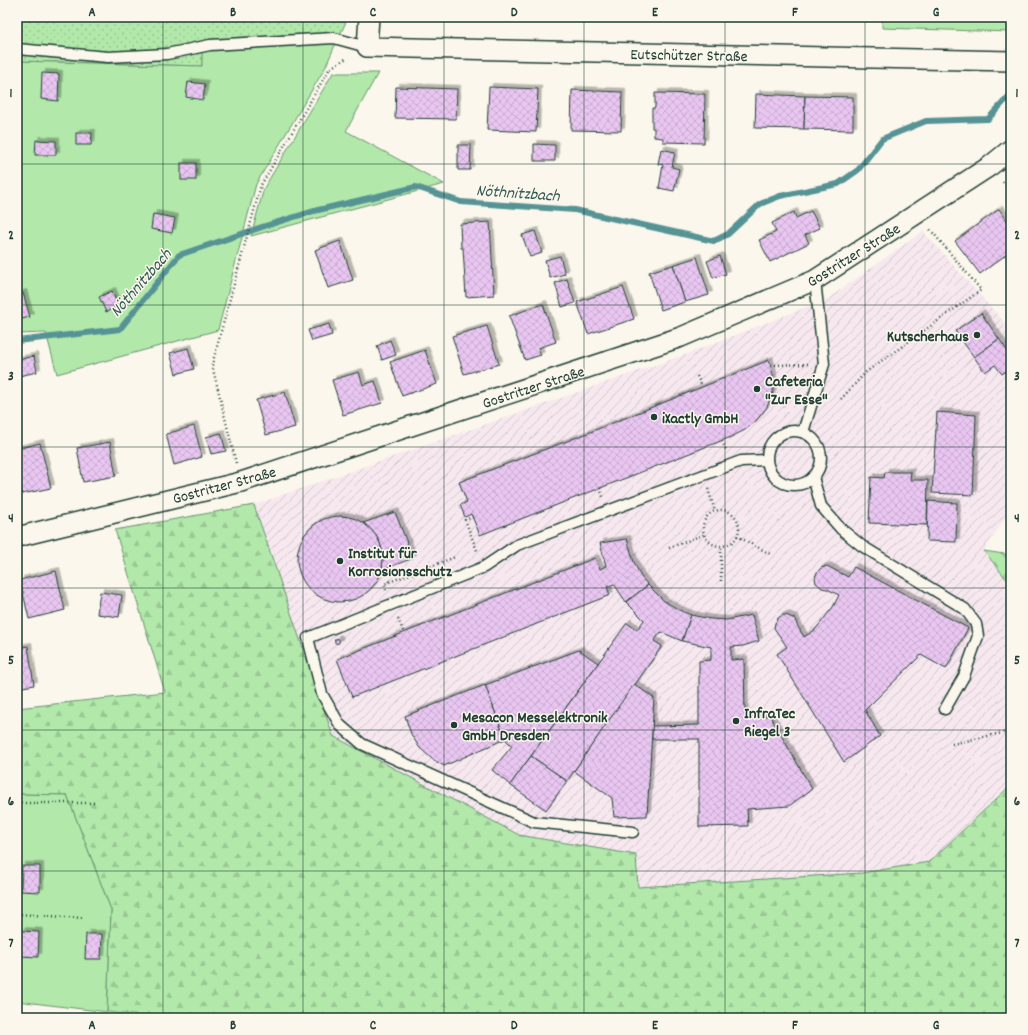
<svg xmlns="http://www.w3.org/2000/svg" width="1028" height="1035" viewBox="0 0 1028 1035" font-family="Dekko,sans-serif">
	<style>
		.industrial { fill: url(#industrial-furrows) }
		.grass { fill: url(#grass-dots); stroke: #68926f }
		.forest { fill: url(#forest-firs); stroke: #68926f }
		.garden { fill: #b2e8aa; stroke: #68926f }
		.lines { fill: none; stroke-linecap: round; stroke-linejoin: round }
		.stream { stroke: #579395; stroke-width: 6 }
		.building { fill: url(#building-cross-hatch); stroke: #1f3d34; filter: url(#shadow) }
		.lane-casing { stroke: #1f3d34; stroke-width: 13 }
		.street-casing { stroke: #1f3d34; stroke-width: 22 }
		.path { stroke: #1f3d34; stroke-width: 2.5; stroke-dasharray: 1 3; stroke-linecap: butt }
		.lane { stroke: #fbf7ec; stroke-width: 10 }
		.street { stroke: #fbf7ec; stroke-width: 19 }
		.grid { fill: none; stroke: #1f3d34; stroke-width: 1; stroke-opacity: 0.55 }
		.poi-dot { fill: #1f3d34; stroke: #fbf7ec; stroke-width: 1.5 }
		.labels { text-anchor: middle; stroke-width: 3; stroke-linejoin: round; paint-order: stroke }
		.street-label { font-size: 16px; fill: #1f3d34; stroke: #fbf7ec }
		.poi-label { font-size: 16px; font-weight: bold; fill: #1f3d34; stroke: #fbf7ec; text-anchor: start }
		.water-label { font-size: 17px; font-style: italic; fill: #325a54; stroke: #fbf7ec }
		.neatline { fill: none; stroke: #1f3d34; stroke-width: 1.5 }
		.grid-label { font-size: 13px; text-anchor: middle; font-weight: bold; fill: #1f3d34 }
	</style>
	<defs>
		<pattern id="industrial-furrows" width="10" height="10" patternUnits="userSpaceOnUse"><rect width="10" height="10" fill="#f6e8ee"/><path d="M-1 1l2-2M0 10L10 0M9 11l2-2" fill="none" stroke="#d2c8cd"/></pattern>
		<pattern id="grass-dots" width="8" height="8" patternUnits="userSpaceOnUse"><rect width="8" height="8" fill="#b2e8aa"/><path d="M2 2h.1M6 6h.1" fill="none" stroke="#99c893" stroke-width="1.8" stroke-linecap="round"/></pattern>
		<pattern id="forest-firs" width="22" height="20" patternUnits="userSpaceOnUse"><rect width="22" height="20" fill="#b2e8aa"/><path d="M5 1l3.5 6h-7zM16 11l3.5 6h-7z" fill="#99c893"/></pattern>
		<pattern id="building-cross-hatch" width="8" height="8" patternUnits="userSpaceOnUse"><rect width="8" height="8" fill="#e9c6f1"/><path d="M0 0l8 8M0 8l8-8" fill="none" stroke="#c7abcf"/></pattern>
		<filter id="shadow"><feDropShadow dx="3.5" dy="-3.5" stdDeviation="0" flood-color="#0004"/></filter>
	</defs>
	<rect width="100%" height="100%" fill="#fbf7ec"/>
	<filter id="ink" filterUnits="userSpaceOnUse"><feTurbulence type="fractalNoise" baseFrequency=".025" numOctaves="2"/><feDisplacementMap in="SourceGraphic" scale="8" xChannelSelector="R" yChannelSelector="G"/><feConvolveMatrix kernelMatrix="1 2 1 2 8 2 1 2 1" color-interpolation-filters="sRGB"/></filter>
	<g filter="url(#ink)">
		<path class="industrial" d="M923,231L1011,330V508L984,551L1011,585V785L929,862L862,873L638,887L636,855L519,835L333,736L254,505L687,354L829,298Z"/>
		<path class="grass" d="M17,17H192L346,22L336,43L203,51L202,66L17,61Z"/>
		<g class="forest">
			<path d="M254,505L333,736L519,835L636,855L638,887L862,873L929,862L1011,785V1018H160L107,1012L111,910L67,795L17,794V708L165,692L115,530Z"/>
			<path d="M984,551L1011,555V585Z"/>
		</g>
		<g class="garden">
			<path d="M882,17H1011V32L882,28Z"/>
			<path d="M336,43L325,68L256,184L218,330L57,374L46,333L17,334V61L202,66V51Z"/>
			<path d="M333,73H378L346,131L444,184L251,236L264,188Z"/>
			<path d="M17,794L67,795L111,910L107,1012L17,1001Z"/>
		</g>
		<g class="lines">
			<path class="stream" d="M17,341L120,329L179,255L265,226L314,211L416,187L461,202L575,210L714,241L728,234L760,204L780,196L838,184L858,170L882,139L926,121L988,119L1011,94"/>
		</g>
		<g class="building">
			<path d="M42,73L59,74L58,101L41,99Z"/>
			<path d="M188,82L205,84L203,100L186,97Z"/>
			<path d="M396,87L457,89L456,119L395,118Z"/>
			<path d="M489,87L538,89L536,132L487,130Z"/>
			<path d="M572,90L622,92L621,131L571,130Z"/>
			<path d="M655,93L705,94L704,143L663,142V138L654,137V128H652V108H655Z"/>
			<path d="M756,94L805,96L804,129L755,128Z"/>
			<path d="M805,96L853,97V130L804,129Z"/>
			<path d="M76,133H92L91,145H76Z"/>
			<path d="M36,140L56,141V155H35Z"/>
			<path d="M534,144L555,145V161H534Z"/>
			<path d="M458,145H471L470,170H458Z"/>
			<path d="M661,149L675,152L672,167L679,169L674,191L659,188L663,165L658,164Z"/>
			<rect x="181" y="163" width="15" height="17"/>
			<path d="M999,209L1011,226V251L980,274L955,241Z"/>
			<path d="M811,211L820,228L805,235L809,243L770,262L759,240L776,232L772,223L794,212L796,218Z"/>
			<path d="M153,214L175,218L172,233L151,229Z"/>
			<path d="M490,222L494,295L466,297L463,248H461L460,224Z"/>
			<path d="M535,231L542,253L530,257L522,235Z"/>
			<path d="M340,241L353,280L328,288L315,250Z"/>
			<path d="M560,256L565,274L550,278L545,260Z"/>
			<path d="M720,256L726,274L713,278L707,261Z"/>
			<path d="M697,257L709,295L685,302L673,265Z"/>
			<path d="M673,265L685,302L661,310L649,272Z"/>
			<path d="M567,279L575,303L562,307L555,283Z"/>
			<path d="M623,287L634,319L588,334L577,302Z"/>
			<path d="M112,291L118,306L106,312L99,297Z"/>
			<path d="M23,293L30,317L17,320V295Z"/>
			<path d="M543,304L556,342L538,348L541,355L525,360L509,316Z"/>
			<path d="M981,313L999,339L974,357L955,331Z"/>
			<path d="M329,324L332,335L312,341L308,330Z"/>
			<path d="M487,326L499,364L464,374L452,336Z"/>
			<path d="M999,339L1011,356V368L1002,374L995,365L985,372L974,357Z"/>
			<path d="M390,340L396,355L382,360L377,346Z"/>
			<path d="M188,348L194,369L176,374L170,353Z"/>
			<path d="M425,350L437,384L402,396L390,362Z"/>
			<path d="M34,356L37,372L19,376L17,368V360Z"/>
			<path d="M769,360L773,375V392L767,407L756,421L745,430L731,437L480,535L471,514L465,517L460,505L467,502L459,482L583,435Z"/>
			<path d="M359,372L363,385L375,381L382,403L343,415L332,380Z"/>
			<path d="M285,392L295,427L266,435L256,400Z"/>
			<path d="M937,412L976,415L973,495L932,493Z"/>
			<path d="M194,426L202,457L174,465L166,434Z"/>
			<path d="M221,433L226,451L211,454L206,437Z"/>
			<path d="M110,442L116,476L83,482L77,448Z"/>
			<path d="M40,443L51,488L22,494L17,474V449Z"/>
			<path d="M885,472H911L910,480H928L927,525L869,523L871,477L884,478Z"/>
			<path d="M928,501L957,503L956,542L927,541Z"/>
			<path d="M395,512L413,558L382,570L383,553L379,540L369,528L363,523Z"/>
			<circle cx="340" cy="559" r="43"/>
			<path d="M627,539L634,562L641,577L648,585L626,602L614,584L607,587L610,595L352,697L337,659L595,558L600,569L606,566L600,543Z"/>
			<path d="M827,566L848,577L854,567L968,628L946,669L921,655L865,710L880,736L844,762L777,654L787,647L774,628L775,623L778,618L783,615H786L795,619L797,625L804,637L815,630L833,607L839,595L827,589L822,588L816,583L815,578L817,572L821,568Z"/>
			<path d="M56,571L65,610L29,619L20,580Z"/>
			<path d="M648,585L664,601L679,610L691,615L682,641L661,632L654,641L662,646L567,781L531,756L627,623L637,630L644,620L626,602Z"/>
			<path d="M100,592L122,595L119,617L97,614Z"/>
			<path d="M691,615L711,619L727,620L752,615L759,641L743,646L731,647V660L744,659L745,716H770L812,789L789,806L747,809L748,826L699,827V739H652V726L699,725V661L711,660V647L682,641Z"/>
			<circle cx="337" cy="641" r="2.5"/>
			<path d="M28,646L34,685L17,688V648Z"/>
			<path d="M579,650L598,663L510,785L492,770L512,746L505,739L485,685Z"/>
			<path d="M634,684L654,698L647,816L614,817L612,798L574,771Z"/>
			<path d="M485,685L505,739L444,766L432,759L419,747L411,734L405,716Z"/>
			<path d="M531,756L567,781L546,810L510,785Z"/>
			<path d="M22,866H40V892L21,891Z"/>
			<path d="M21,931L39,932L38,957L20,956Z"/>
			<path d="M86,934H102L101,959H85Z"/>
		</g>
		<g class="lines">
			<defs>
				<g id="lane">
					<path d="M17,49L108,57L167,54L210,45L334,38L367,47"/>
					<circle cx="794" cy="458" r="27"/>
					<path d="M803,432L824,364L815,280"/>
					<path d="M813,477L821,506L841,529L862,546L965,609L976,624L978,636L964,676L945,709"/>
					<path d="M633,832L534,822L362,744L340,725L322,694L308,638L484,567L517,545L741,461L767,460"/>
				</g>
				<g id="street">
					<path d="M369,17L367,47L1011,61"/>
					<path d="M17,537L241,482L681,337L815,280L990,166L1011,149"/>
				</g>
			</defs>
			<use href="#lane" class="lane-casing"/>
			<use href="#street" class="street-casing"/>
			<g class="path">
				<path d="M1003,182L1011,192"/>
				<path d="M771,365L808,364"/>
				<path d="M697,376L702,387"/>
				<path d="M841,399L866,372L981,290L929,228"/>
				<path d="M722,441L726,450"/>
				<path d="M236,463L212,365L261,185L330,68L347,58"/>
				<path d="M600,488L603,497"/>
				<path d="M708,489L715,511"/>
				<circle cx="721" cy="528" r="18"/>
				<path d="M473,517L465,520L478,553"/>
				<path d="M737,536L772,555"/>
				<path d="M669,548L705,534"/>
				<path d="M721,581V546"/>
				<path d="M386,590L384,584L455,557"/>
				<path d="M398,619L404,633"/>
				<path d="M952,744L1011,731"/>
				<path d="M17,803H95"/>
				<path d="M17,914L84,918"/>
			</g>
			<use href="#lane" class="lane"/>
			<use href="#street" class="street"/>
		</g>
	</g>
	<path class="grid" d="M163,17V1018M303,17V1018M444,17V1018M584,17V1018M725,17V1018M865,17V1018M17,164H1011M17,305H1011M17,447H1011M17,588H1011M17,730H1011M17,871H1011"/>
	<g class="poi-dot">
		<circle cx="977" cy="335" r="4"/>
		<circle cx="757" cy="389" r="4"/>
		<circle cx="654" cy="417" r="4"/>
		<circle cx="340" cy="561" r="4"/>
		<circle cx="736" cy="721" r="4"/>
		<circle cx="454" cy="725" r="4"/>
	</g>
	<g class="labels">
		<g class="street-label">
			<text transform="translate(689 54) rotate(1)" y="6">Eutschützer Straße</text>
			<text transform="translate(853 254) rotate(-32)" y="6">Gostritzer Straße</text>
			<text transform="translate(533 386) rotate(-18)" y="6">Gostritzer Straße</text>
			<text transform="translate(224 484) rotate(-15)" y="6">Gostritzer Straße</text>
		</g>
		<g class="poi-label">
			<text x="969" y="341" text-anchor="end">Kutscherhaus</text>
			<text x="765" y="386">Cafeteria<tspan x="765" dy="18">"Zur Esse"</tspan></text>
			<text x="662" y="423">iXactly GmbH</text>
			<text x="348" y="558">Institut für<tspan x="348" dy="18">Korrosionsschutz</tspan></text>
			<text x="744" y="718">InfraTec<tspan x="744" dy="18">Riegel 3</tspan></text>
			<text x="462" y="722">Mesacon Messelektronik<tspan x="462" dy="18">GmbH Dresden</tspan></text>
		</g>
		<g class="water-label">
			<text transform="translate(518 192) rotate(4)" y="6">Nöthnitzbach</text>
			<text transform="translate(140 282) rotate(-49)" y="6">Nöthnitzbach</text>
		</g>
	</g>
	<rect width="1028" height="1035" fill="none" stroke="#fbf7ec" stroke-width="44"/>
	<rect x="22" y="22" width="984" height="991" class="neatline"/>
	<g class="grid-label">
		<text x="92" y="16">A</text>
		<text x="233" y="16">B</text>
		<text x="373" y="16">C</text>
		<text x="514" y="16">D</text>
		<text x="655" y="16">E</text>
		<text x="795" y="16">F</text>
		<text x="936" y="16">G</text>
		<text x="11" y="97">1</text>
		<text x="1017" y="97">1</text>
		<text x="11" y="239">2</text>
		<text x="1017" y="239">2</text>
		<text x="11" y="380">3</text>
		<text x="1017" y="380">3</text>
		<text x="11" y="522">4</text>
		<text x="1017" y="522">4</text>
		<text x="11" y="664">5</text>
		<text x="1017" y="664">5</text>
		<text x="11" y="805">6</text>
		<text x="1017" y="805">6</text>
		<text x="11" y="947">7</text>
		<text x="1017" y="947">7</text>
		<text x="92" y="1029">A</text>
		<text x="233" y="1029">B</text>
		<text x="373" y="1029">C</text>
		<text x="514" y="1029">D</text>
		<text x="655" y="1029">E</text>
		<text x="795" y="1029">F</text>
		<text x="936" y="1029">G</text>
	</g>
</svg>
